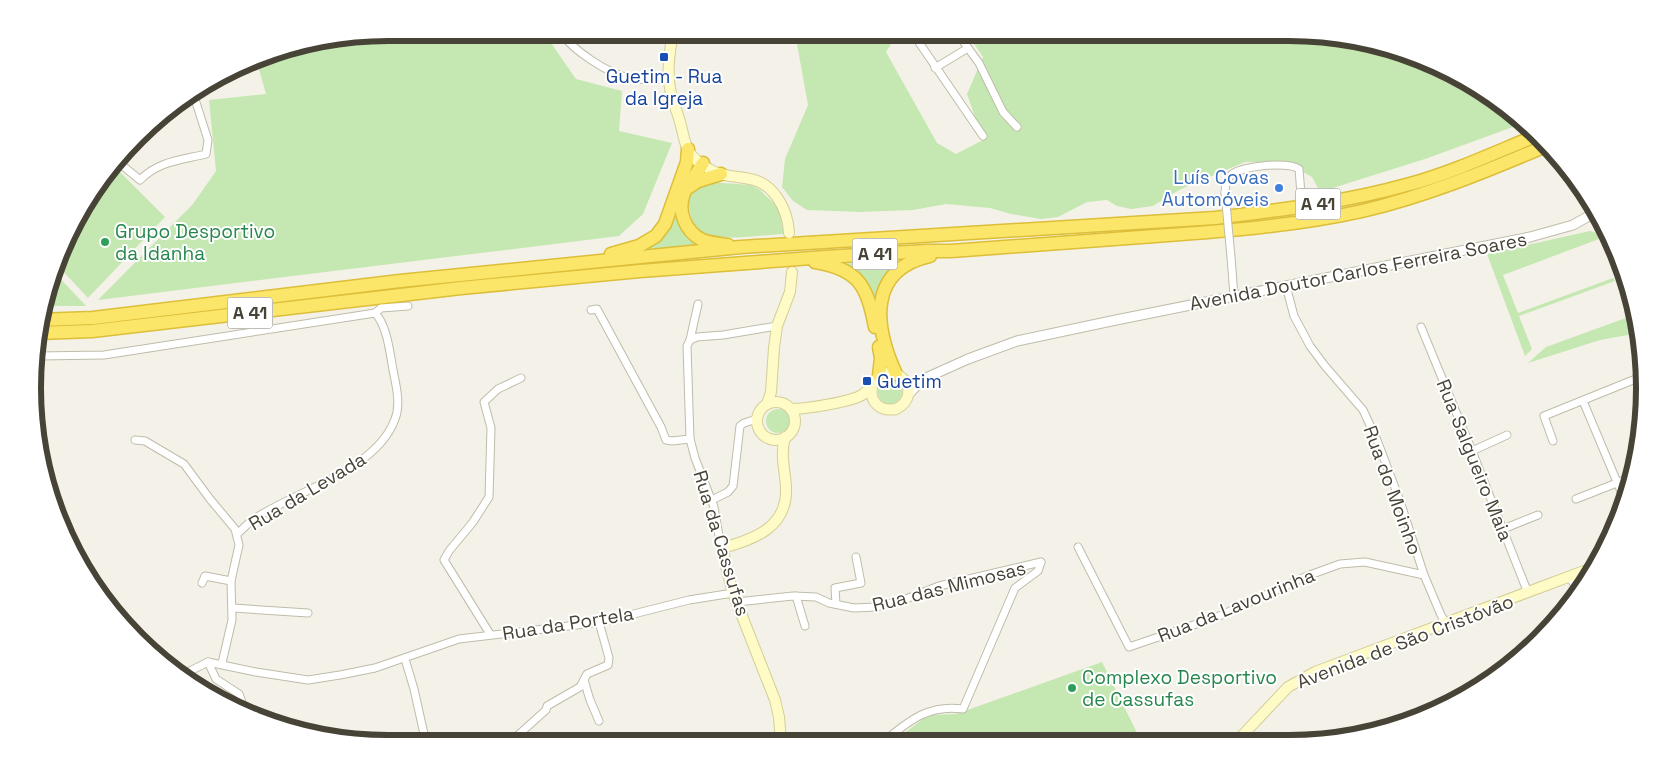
<svg xmlns="http://www.w3.org/2000/svg" width="1677" height="776" viewBox="0 0 1677 776" font-family="'Space Grotesk',sans-serif">
	<style>
		.green { fill: #c5e7b1 }
		.lines { fill: none; stroke-linecap: round; stroke-linejoin: round }
		.minor-casing { stroke: #bfbcaa; stroke-width: 9 }
		.tertiary-casing { stroke: #bfbcaa; stroke-width: 11 }
		.secondary-casing { stroke: #d3ce98; stroke-width: 12 }
		.motorway-casing { stroke: #dcbe39; stroke-width: 15 }
		.minor { stroke: #fff; stroke-width: 7 }
		.tertiary { stroke: #fff; stroke-width: 9 }
		.secondary { stroke: #fefbc7; stroke-width: 10 }
		.motorway { stroke: #fce66a; stroke-width: 12 }
		.minor-bridge-casing { stroke: #bfbcaa; stroke-width: 9; stroke-linecap: butt }
		.minor-bridge { stroke: #fff; stroke-width: 7 }
		.transit-dot { fill: #1a4fb4; stroke: #fff; stroke-width: 2 }
		.shop-dot { fill: #3f7fe0; stroke: #fff; stroke-width: 2 }
		.leisure-dot { fill: #2e9e5b; stroke: #fff; stroke-width: 2 }
		.labels { text-anchor: middle; stroke-width: 4; stroke-linejoin: round; paint-order: stroke }
		.shield { fill: #fff; stroke: #7e7b72; stroke-width: 1 }
		.shield-label { font-size: 18px; font-weight: bold; fill: #474336 }
		.transit-label { font-size: 19px; fill: #164399; stroke: #fff }
		.shop-label { font-size: 19px; fill: #366cbe; stroke: #fff; text-anchor: end }
		.leisure-label { font-size: 19px; fill: #27864d; stroke: #fff; text-anchor: start }
		.street-label { font-size: 19px; fill: #474336; stroke: #fff }
		.rim { fill: none; stroke: #474336; stroke-width: 6 }
	</style>
	<rect width="100%" height="100%" fill="#f4f2e8"/>
	<g class="green">
		<path d="M388,33H544L576,79L622,91L619,131L672,143L643,214L619,236L98,300L193,204L216,171L209,100L266,94L256,59L273,51Z"/>
		<path d="M758,33H898L886,52L937,143L956,154L983,140L967,94L983,57L967,33H1289L1358,39L1425,59L1486,92L1524,123L1425,159L1320,192L1312,177L1289,164L1269,162H1245L1179,190L1153,206L1131,209L1117,206L1107,200L1087,202L1058,217L1041,219L1011,214L990,208L946,204L913,210L860,212L807,210L793,201L782,187L785,159L808,105L795,33L757,35Z"/>
		<path d="M117,169L165,217L88,298L59,267L80,211Z"/>
		<path d="M709,182L751,185L760,190L778,207L784,234C771,235 758,236 745,237C713,239 688,238 689,198L697,187Z"/>
		<path d="M678,205L703,245L646,249C664,236 672,228 678,205Z"/>
		<path d="M1605,229C1621,259 1636,299 1639,333L1600,340L1528,363L1546,347L1634,315L1602,232Z"/>
		<path d="M1590,231L1597,233L1599,239L1503,275L1518,313L1613,278L1615,281L1519,316L1532,349L1525,356L1487,254Z"/>
		<path d="M908,260L877,305L841,264Z"/>
		<path d="M56,274L86,306H44Z"/>
		<circle cx="890" cy="392" r="12"/>
		<circle cx="778" cy="421" r="12"/>
		<path d="M1102,662L1141,741L893,742L928,715L956,714Z"/>
	</g>
	<g class="lines">
		<defs>
			<g id="minor">
				<path d="M561,33C574,51 607,73 629,78C642,80 655,80 669,79"/>
				<path d="M957,33L979,63L1003,112L1017,127"/>
				<path d="M918,41L983,136"/>
				<path d="M935,68L968,48"/>
				<path d="M123,166L140,180C158,161 182,160 206,154L208,140L193,93"/>
				<path d="M1225,193C1225,186 1226,180 1231,175C1240,166 1288,161 1299,169L1301,194"/>
				<path d="M1231,257L1234,296"/>
				<path d="M1286,286L1294,316L1310,346L1325,366L1363,410L1377,440L1400,501L1424,575L1441,615L1446,624"/>
				<path d="M591,310L597,309L661,427L666,440L672,441L690,439"/>
				<path d="M1421,327L1472,451L1528,593"/>
				<path d="M690,340L698,304"/>
				<path d="M38,356L104,355L375,313L381,308L408,306"/>
				<path d="M1583,401L1625,501"/>
				<path d="M135,440L145,441L184,464L210,499L235,529L239,545L231,581L232,620L222,663"/>
				<path d="M1553,441L1544,416L1643,376"/>
				<path d="M1472,451L1507,435"/>
				<path d="M1576,499L1632,477"/>
				<path d="M712,500L728,492L733,486L740,426L744,423L757,419"/>
				<path d="M1503,529L1538,515"/>
				<path d="M237,534C243,529 248,523 254,519C296,491 377,470 395,419C401,404 396,385 393,370C390,353 387,325 375,313"/>
				<path d="M1078,547L1129,647L1217,617L1307,576L1340,564L1365,562L1424,575"/>
				<path d="M723,548L719,536L714,507L695,458L690,439L687,346L690,340L697,337L723,335L777,326"/>
				<path d="M1569,577L1579,591"/>
				<path d="M202,583L205,576L231,581"/>
				<path d="M796,596L805,626"/>
				<path d="M737,602L793,596L816,597L829,603L854,608L876,607L906,599L939,586L1041,562"/>
				<path d="M836,604L835,588L861,583L856,557"/>
				<path d="M233,608L308,613"/>
				<path d="M490,634L444,560L449,551L473,522L489,497L491,428L484,402L498,389L521,378"/>
				<path d="M405,659L414,689L426,743"/>
				<path d="M208,662L216,679L239,694L246,713"/>
				<path d="M184,674L208,662L256,672L308,680L340,675L375,668L459,639L602,622L689,600L733,593"/>
				<path d="M1484,679L1485,682"/>
				<path d="M584,680L590,700L599,721"/>
				<path d="M517,736L546,710L547,706L580,687L587,674L608,665L609,658L599,622"/>
				<path d="M883,742C909,721 928,704 963,709L1015,588L1038,571L1041,562"/>
			</g>
			<path id="tertiary" d="M908,395L918,384L928,377L968,359L1017,341L1116,320L1530,237L1573,225L1596,212"/>
			<g id="secondary">
				<path d="M673,33C669,54 666,76 672,97C674,105 678,114 680,122C683,132 684,143 689,152C694,159 702,165 709,169C722,177 736,176 750,179C774,183 788,210 789,233"/>
				<circle cx="776" cy="421" r="19"/>
				<path d="M767,404L771,392L774,348L777,326L790,292L792,272"/>
				<path d="M791,409C806,409 850,402 862,395C871,389 874,377 884,374C897,370 911,381 908,395C907,402 902,406 896,409C880,412 869,402 872,386"/>
				<path d="M1237,741L1288,687L1315,672L1592,568"/>
				<path d="M781,742L779,717L775,700L733,593L726,566L723,548C755,539 788,527 786,487C785,470 780,455 785,437"/>
			</g>
			<g id="motorway">
				<path d="M703,163C697,173 689,183 684,193C677,211 685,231 702,240C709,243 720,244 728,245"/>
				<path d="M689,187L698,181L721,174"/>
				<path d="M611,254L639,246L656,236L665,224L687,162L688,149"/>
				<path d="M815,262C859,269 867,286 875,327"/>
				<path d="M39,320L93,318L400,281L741,247L1215,218C1281,210 1346,202 1410,184C1454,172 1496,152 1538,135"/>
				<path d="M39,333L92,331L461,288L640,271L825,257L926,251H951C1019,246 1087,241 1155,236C1224,231 1295,226 1362,211C1426,196 1487,171 1548,145"/>
				<path d="M879,347L881,358L879,376"/>
				<path d="M896,374C874,326 867,270 930,256"/>
			</g>
		</defs>
		<use href="#minor" class="minor-casing"/>
		<use href="#tertiary" class="tertiary-casing"/>
		<use href="#secondary" class="secondary-casing"/>
		<use href="#motorway" class="motorway-casing"/>
		<use href="#minor" class="minor"/>
		<use href="#tertiary" class="tertiary"/>
		<use href="#secondary" class="secondary"/>
		<use href="#motorway" class="motorway"/>
		<defs>
			<path id="minor-bridge" d="M1225,193L1231,257"/>
		</defs>
		<use href="#minor-bridge" class="minor-bridge-casing"/>
		<use href="#minor-bridge" class="minor-bridge"/>
	</g>
	<g class="transit-dot">
		<rect x="659" y="52" width="10" height="10" rx="2.5"/>
		<rect x="862" y="376" width="10" height="10" rx="2.5"/>
	</g>
	<circle class="shop-dot" cx="1279" cy="188" r="5"/>
	<g class="leisure-dot">
		<circle cx="105" cy="242" r="5"/>
		<circle cx="1072" cy="688" r="5"/>
	</g>
	<g class="labels">
		<g class="shield">
			<rect x="1295.5" y="188.5" width="45" height="31" rx="4"/>
			<rect x="852.5" y="238.5" width="45" height="31" rx="4"/>
			<rect x="227.5" y="297.5" width="45" height="31" rx="4"/>
		</g>
		<g class="shield-label">
			<text x="1318" y="210">A 41</text>
			<text x="875" y="260">A 41</text>
			<text x="250" y="319">A 41</text>
		</g>
		<g class="transit-label">
			<text x="664" y="83">Guetim - Rua<tspan x="664" dy="22">da Igreja</tspan></text>
			<text x="877" y="388" text-anchor="start">Guetim</text>
		</g>
		<g class="shop-label">
			<text x="1269" y="184">Luís Covas<tspan x="1269" dy="22">Automóveis</tspan></text>
		</g>
		<g class="leisure-label">
			<text x="115" y="238">Grupo Desportivo<tspan x="115" dy="22">da Idanha</tspan></text>
			<text x="1082" y="684">Complexo Desportivo<tspan x="1082" dy="22">de Cassufas</tspan></text>
		</g>
		<g class="street-label">
			<text transform="translate(1358 271) rotate(-11)" y="7">Avenida Doutor Carlos Ferreira Soares</text>
			<text transform="translate(1475 460) rotate(68)" y="7">Rua Salgueiro Maia</text>
			<text transform="translate(1393 490) rotate(70)" y="7">Rua do Moinho</text>
			<text transform="translate(307 491) rotate(-31)" y="7">Rua da Levada</text>
			<text transform="translate(722 543) rotate(73)" y="7">Rua da Cassufas</text>
			<text transform="translate(949 586) rotate(-14)" y="7">Rua das Mimosas</text>
			<text transform="translate(1236 605) rotate(-22)" y="7">Rua da Lavourinha</text>
			<text transform="translate(568 623) rotate(-9)" y="7">Rua da Portela</text>
			<text transform="translate(1405 641) rotate(-21)" y="7">Avenida de São Cristóvão</text>
		</g>
	</g>
	<path d="M0 0H1677V776H0ZM388 41H1289A347 347 0 0 1 1636 388V388A347 347 0 0 1 1289 735H388A347 347 0 0 1 41 388V388A347 347 0 0 1 388 41Z" fill="#fff" fill-rule="evenodd"/>
	<path class="rim" d="M388 41H1289A347 347 0 0 1 1636 388V388A347 347 0 0 1 1289 735H388A347 347 0 0 1 41 388V388A347 347 0 0 1 388 41Z"/>
</svg>
